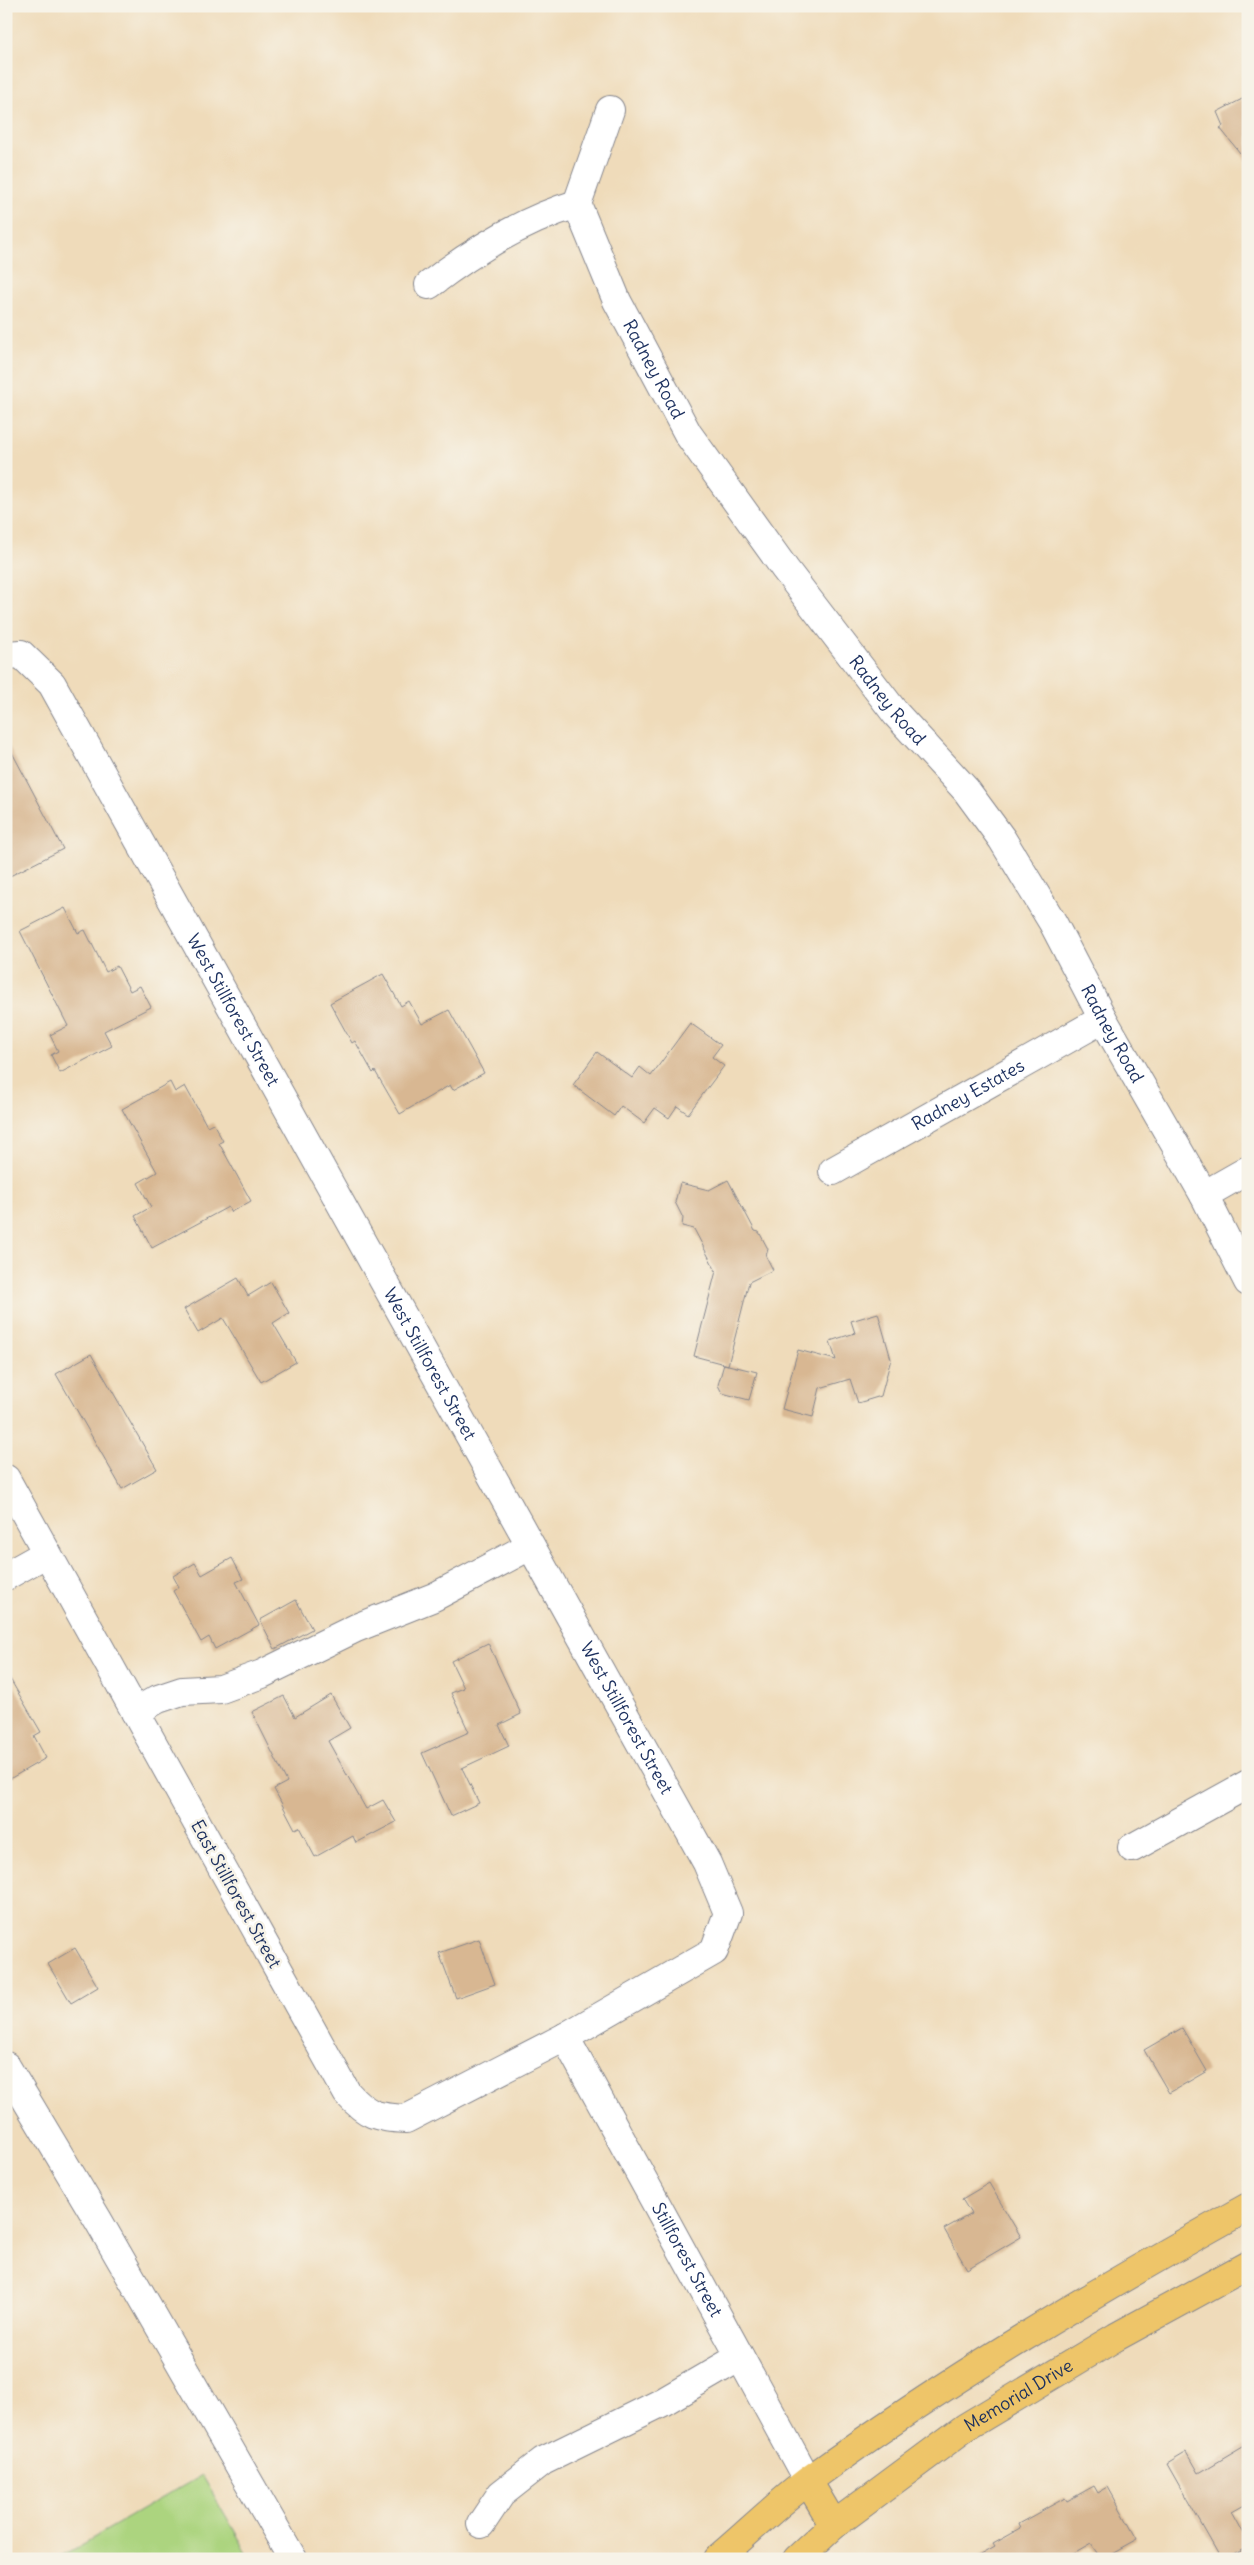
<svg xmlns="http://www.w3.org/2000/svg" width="1254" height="2565" viewBox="0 0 1254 2565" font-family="Delius,sans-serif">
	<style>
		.pitch { fill: #acd47f; stroke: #64826e }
		.building { fill: #d8b792 }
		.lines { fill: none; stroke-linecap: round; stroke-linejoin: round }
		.minor-casing { stroke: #85858c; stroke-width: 30 }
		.major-casing { stroke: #85858c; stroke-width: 30 }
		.minor { stroke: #fff; stroke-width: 28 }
		.major { stroke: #eec569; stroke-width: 28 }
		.labels { text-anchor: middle; stroke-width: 5; stroke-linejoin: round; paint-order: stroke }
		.street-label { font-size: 18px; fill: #1b2f5e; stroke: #f7f3e8 }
	</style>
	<rect width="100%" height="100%" fill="#f7f3e8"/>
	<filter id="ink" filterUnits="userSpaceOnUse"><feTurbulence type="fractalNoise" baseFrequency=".02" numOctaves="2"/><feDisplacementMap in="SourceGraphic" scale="10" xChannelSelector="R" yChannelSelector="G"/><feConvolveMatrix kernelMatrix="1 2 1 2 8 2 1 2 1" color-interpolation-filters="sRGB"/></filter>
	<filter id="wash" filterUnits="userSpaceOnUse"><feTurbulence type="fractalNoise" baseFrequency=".0096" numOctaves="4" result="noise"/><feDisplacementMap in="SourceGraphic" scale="20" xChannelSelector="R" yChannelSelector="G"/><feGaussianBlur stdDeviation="1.12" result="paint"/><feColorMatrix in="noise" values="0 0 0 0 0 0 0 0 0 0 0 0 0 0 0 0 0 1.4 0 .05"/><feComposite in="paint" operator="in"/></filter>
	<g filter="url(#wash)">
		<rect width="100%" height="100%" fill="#efdbba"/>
		<path class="pitch" d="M202,2475L251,2559H57Z"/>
		<g id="blocks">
			<g class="building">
				<path d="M1248,96V163L1220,128L1223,126L1217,112Z"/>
				<path d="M6,741L63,849L6,878Z"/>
				<path d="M65,908L78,933L85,930L106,972L117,966L130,991L140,986L151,1007L104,1031L112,1046L60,1073L51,1055L58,1051L50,1035L68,1026L20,931Z"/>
				<path d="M383,974L401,1006L409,1001L422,1024L449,1010L484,1073L453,1090L450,1085L400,1114L375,1071L373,1073L355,1041L352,1043L330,1003Z"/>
				<path d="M690,1023L721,1045L712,1057L724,1066L688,1114L677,1106L669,1118L655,1108L644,1123L621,1106L614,1116L573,1085L597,1052L632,1078L640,1067L651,1076Z"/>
				<path d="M170,1082L175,1092L185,1086L207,1126L213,1123L223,1141L219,1143L251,1201L231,1212L228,1207L152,1248L135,1216L151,1207L138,1183L157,1172L122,1109Z"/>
				<path d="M728,1180L755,1231L759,1232L768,1249L766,1256L773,1270L749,1282L728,1365L694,1356L716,1271L694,1229L682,1226L683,1218L675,1202L680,1183L709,1190Z"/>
				<path d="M238,1278L248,1296L271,1282L289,1313L273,1323L296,1362L261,1382L223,1318L198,1333L184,1309Z"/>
				<path d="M878,1313L891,1359L881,1396L858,1403L850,1379L820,1388L813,1417L782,1409L798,1350L836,1360L830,1341L855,1333L851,1321Z"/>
				<path d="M91,1354L157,1469L122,1489L56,1374Z"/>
				<path d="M724,1364L757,1372L749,1400L722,1393L718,1385Z"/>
				<path d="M232,1558L243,1579L236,1582L259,1625L215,1649L209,1637L201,1642L173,1591L179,1587L173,1576L195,1563L202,1575Z"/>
				<path d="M296,1600L312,1629L275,1649L260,1620Z"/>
				<path d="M488,1643L521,1714L499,1725L509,1746L462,1768L479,1803L451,1816L422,1753L469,1732L451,1693L464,1688L451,1661Z"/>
				<path d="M6,1672L41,1732L34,1736L46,1758L6,1781Z"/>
				<path d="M331,1695L350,1728L328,1741L366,1809L383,1800L396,1822L356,1843L353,1836L315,1857L299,1827L295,1829L274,1789L287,1782L252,1712L284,1696L295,1717Z"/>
				<path d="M479,1939L495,1984L456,1998L439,1953Z"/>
				<path d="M75,1948L98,1987L71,2003L48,1964Z"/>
				<path d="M1182,2028L1207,2071L1169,2093L1144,2050Z"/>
				<path d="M989,2183L1021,2237L967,2269L944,2229L971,2214L962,2199Z"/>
				<path d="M1248,2444V2503L1232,2512L1248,2541V2546L1226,2559H1221L1167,2464L1187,2452L1199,2473Z"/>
				<path d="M1094,2486L1098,2493L1108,2487L1137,2539L1101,2559L1091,2544L1065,2559H974L995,2547L993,2544L1020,2529L1018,2524L1065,2498L1067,2501Z"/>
			</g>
		</g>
	</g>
	<g filter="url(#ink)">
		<use href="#blocks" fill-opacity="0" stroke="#85858c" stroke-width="1"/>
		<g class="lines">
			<defs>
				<g id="minor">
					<path id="s1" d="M610,110L577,204L617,301L688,434L785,569L896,714L966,790L1002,839L1053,923L1103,1019L1204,1195L1248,1282"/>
					<path d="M429,285C473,251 523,220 577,204"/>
					<path id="s2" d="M6,655L21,654L52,684L707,1863L728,1913L714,1951L565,2037L406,2119C376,2117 368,2116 347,2093L6,1479"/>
					<path id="s3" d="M833,1171L1103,1019"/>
					<path d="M1204,1195L1248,1170"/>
					<path d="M6,1576L47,1553"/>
					<path d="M135,1712L158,1699L182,1691L221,1689L262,1674L356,1628L434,1597L530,1546"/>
					<path d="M1132,1848L1248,1784"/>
					<path id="s4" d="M565,2037L808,2481"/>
					<path d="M6,2066L98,2220L293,2559"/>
					<path d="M481,2524L501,2494L543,2461L661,2403L740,2357"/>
				</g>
				<g id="major">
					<path d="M808,2481L834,2525"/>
					<path d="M717,2559C748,2533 777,2504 809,2480C948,2379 1097,2291 1248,2207"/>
					<path id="s5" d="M797,2559L834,2525L966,2427L1116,2337L1248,2265"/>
				</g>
			</defs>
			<use href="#minor" class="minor-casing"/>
			<use href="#major" class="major-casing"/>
			<use href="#minor" class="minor"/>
			<use href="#major" class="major"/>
		</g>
	</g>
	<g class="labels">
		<g class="street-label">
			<text dy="6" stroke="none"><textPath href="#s1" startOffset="282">Radney Road</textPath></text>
			<text dy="6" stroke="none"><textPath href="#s1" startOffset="688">Radney Road</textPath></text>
			<text dy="6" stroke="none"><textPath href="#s2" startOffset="431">West Stillforest Street</textPath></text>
			<text dy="6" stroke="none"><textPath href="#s1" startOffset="1092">Radney Road</textPath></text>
			<text dy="6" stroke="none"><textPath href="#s3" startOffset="155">Radney Estates</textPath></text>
			<text dy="6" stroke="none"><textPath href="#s2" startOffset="836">West Stillforest Street</textPath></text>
			<text dy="6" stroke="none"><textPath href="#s2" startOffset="1241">West Stillforest Street</textPath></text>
			<text transform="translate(236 1894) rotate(61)" y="6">East Stillforest Street</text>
			<text dy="6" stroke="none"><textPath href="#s4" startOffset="254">Stillforest Street</textPath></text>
			<text dy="6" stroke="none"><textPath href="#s5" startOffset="276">Memorial Drive</textPath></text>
		</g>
	</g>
	<rect width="1254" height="2565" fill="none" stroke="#f7f3e8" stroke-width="25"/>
</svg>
